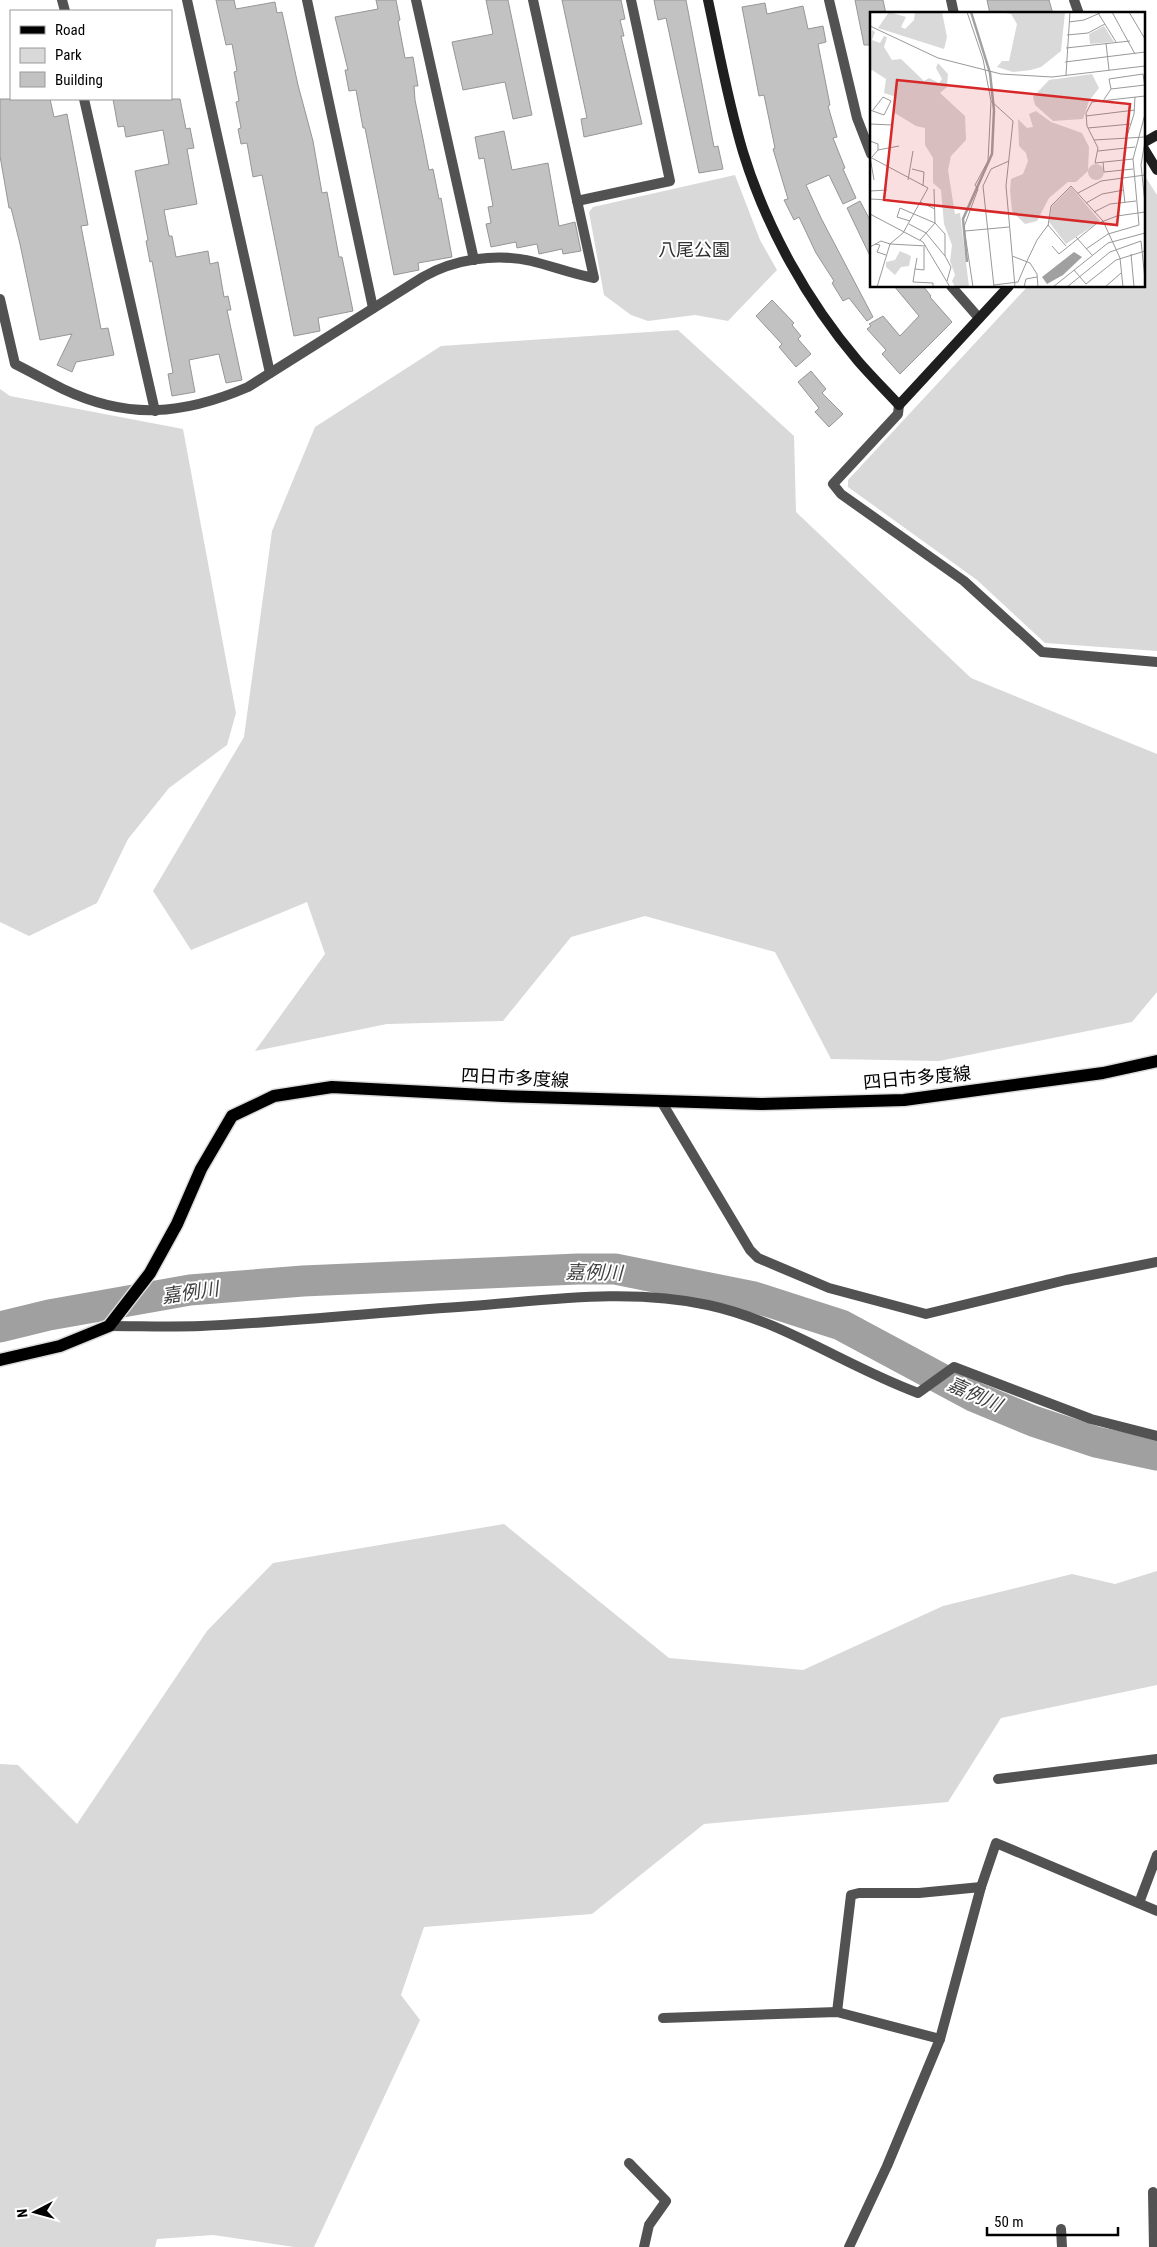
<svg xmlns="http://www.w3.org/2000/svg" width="1157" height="2247" viewBox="0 0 1157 2247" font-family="'Roboto Condensed','Noto Sans JP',sans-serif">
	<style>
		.green { fill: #d9d9d9 }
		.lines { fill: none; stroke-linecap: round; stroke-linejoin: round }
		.river { stroke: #a0a0a0; stroke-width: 31 }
		.building { fill: #c2c2c2; stroke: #969696 }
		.primary-casing { stroke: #dbdbdb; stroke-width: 15 }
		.street { stroke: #525252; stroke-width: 10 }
		.secondary { stroke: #1f1f1f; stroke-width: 10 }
		.primary { stroke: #000; stroke-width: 12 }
		.labels { text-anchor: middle; stroke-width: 4; stroke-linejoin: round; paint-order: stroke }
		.park-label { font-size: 18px; fill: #303030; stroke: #fff }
		.street-label { font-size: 18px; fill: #000; stroke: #fff }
		.water-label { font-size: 19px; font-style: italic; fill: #414141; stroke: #fff }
		.inset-river { fill: none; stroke: #a0a0a0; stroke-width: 2.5 }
		.inset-road { fill: none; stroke: #999; stroke-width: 1 }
		.view { fill: #d62828; fill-opacity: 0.15; stroke: #d62828; stroke-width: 2.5 }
		.inset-edge { fill: none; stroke: #000; stroke-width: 2.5 }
	</style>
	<rect width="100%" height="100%" fill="#fff"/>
	<g class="green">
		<path d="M1143,173L1157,195V651L1045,643L977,580L848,487V480L1028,286H1143Z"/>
		<path d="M735,175L760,240L777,270L728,321L695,315L648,321L631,315L604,295L589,212L593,207Z"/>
		<path d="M678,330L794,436L796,512L971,678L1157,754V992L1132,1022L939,1061L831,1059L775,952L645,916L571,937L503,1021L387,1024L255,1051L325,954L307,902L191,950L153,891L244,737L272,531L315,427L441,346Z"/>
		<path d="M0,389L10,396L183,429L236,713L227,745L169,788L128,839L97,903L29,936L0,922Z"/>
		<path d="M504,1524L669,1658L803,1670L943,1606L1072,1574L1115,1584L1157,1571V1685L1001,1718L948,1802L704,1824L592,1914L424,1927L401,1995L420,2020L314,2247H294L213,2235L157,2239L155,2247H0V1764L18,1765L77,1824L207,1631L273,1563Z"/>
	</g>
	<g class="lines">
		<path class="river" d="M0,1327L49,1315L190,1290L303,1281L578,1269H615L754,1297L841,1325L975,1397L1033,1421L1096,1442L1157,1455"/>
	</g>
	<g class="building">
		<path d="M216,0H234L236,9L275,2L277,13L282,12L298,85L313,141L322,193L327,192L339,257H342L353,311L318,318L320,331L294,336L262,175L253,177L247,143L241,144L238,129L241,128L236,102L239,101L234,72L237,71L232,44L226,45Z"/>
		<path d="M376,0H396L400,20L398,21L405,58L413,57L418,86H414L415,100L423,139L429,170L433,169L439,199L441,198L452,257L418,263L419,270L394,275L365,128H363L356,90L349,91L345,70H348L335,17L378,9Z"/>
		<path d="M486,0H508L532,115L513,119L505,82L463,90L452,42L493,34Z"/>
		<path d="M562,0H621L625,19L620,20L624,36H621L642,124L584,137L581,119L587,118Z"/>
		<path d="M654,0H686L714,147L718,146L723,169L699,173L666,18L658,20Z"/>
		<path d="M855,0H883L886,14H871V45H864Z"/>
		<path d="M987,0H1049L1053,14H990Z"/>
		<path d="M765,3L767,14L803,6L808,29L823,26L826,42L818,44L830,105L828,106L837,137L833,138L845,168L843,169L856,198L843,204L829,175L806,185L821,218L873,317L867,321L849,298L843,301L832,283L834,281L816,253L799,217L794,220L784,200L788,199L773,149L775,148L764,95L759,96L742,7Z"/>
		<path d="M0,99H50L54,117L67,114L88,225L81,226L101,329L108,328L114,355L76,362L72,372L57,365L72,334L40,340L20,244L11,208H9L0,156Z"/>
		<path d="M113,99H180L186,129L190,128L194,148L187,149L197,204L164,210L169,236H172L176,257L208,251L210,264L218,262L224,297L228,296L231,310H227L242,380L226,383L219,354L189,360L195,392L172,396L168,374L173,373L152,261L150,262L146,241L148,240L135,171L169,164L163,130L126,137L124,126L118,127Z"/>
		<path d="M504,131L512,170L548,163L559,226L575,222L581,251L563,254L562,249L539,254L537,244L517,248L516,242L491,247L486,224L491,223L488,207L493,206L484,158L479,159L475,137Z"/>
		<path d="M860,201L871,222V258L847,208Z"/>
		<path d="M894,286H923L931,296L930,297L952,322L900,374L882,354L886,350L867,329L871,326L869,324L883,316L900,336L919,316Z"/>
		<path d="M772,300L794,323L792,325L801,336L798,339L811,354L796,367L779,347L782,344L756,316Z"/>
		<path d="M811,371L826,389L822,393L843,414L829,427L815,412L819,408L798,382Z"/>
	</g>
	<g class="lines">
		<defs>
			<path id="primary" d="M0,1360L60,1346L109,1326L150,1273L177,1224L201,1169L232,1116L274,1096L332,1087L503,1096L761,1104L904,1100L1103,1073L1157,1061"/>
		</defs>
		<use href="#primary" class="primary-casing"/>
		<g class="street">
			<path d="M62,0L65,11"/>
			<path d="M187,0L270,373"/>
			<path d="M307,0L373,308"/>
			<path d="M416,0L474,260"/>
			<path d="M829,0L857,118L871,154"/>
			<path d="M951,0L954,14"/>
			<path d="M1074,0L1079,14"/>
			<path d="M84,99L155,411"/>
			<path d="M577,201L670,181L631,0"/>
			<path d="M951,286L979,318"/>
			<path d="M0,299L15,364C31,372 47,381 63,389C128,420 183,415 248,387L423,277C454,259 496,253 531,261C552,266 572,274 594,278L533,0"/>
			<path d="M899,405L898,414L833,484L841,494L964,581L1042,652L1157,662"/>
			<path d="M661,1101L750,1250L758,1258L829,1288L926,1314L1066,1280L1157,1262"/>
			<path d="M109,1326C140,1326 170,1327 201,1326C291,1322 381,1312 471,1306C549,1300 630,1288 708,1305C783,1321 847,1367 918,1393L954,1367L1091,1419L1157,1436"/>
			<path d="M998,1779L1157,1759"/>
			<path d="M1139,1903L1157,1855"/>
			<path d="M837,2012L851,1895L859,1893H919L981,1887"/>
			<path d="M663,2018L837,2012L940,2039"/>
			<path d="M629,2163L666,2201L649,2225L644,2247"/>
			<path d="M1153,2192L1154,2247"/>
			<path d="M1061,2229L1062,2247"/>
			<path d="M849,2247L887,2166L940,2039L981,1887L996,1843L1157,1911"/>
		</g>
		<g class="secondary">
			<path d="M708,0C719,51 728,102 743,152C766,227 807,301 858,361C871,376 886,391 899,405L1009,286"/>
			<path d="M1143,143L1157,135"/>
			<path d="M1143,147L1157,170"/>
		</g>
		<use href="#primary" class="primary"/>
	</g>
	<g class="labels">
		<g class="park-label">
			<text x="694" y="256">八尾公園</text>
		</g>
		<g class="street-label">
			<text transform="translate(515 1078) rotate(3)" y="6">四日市多度線</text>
			<text transform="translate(917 1078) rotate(-5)" y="6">四日市多度線</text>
		</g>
		<g class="water-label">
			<text transform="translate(594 1272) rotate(1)" y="7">嘉例川</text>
			<text transform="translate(190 1292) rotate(-8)" y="7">嘉例川</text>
			<text transform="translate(975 1394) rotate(24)" y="7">嘉例川</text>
		</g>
	</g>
	<g transform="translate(870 12)">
		<rect width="275" height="275" fill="#fff"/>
		<path d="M19,0L36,5L31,15L35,17L44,8L45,0H72L77,25L74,37L8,16ZM130,0H195L191,39L171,55L161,58L143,60L127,55L132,49H139L147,12L141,2ZM234,14L244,30L220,32L219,22ZM2,18L5,20L2,28L10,31L14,24L17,25L14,35L22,48L31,47L54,69L59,66L69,71L72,67L66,56L68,51L78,62L77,75L70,81L95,104L96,128L81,144L78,158L85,202L90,201L99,275H85L82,269L85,263L80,249L82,233L74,212L71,178L63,171V146L55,133V116L46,114L23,100L26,85L14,81L16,67L2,58L0,61ZM222,62L229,76L219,89L213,107L183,109L165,93L163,85L179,68ZM166,99L181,110L212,121L219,135L218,159L206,170H198L179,186L167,209L155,212L142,199L140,178L141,167L153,162L158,149L156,141L149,134L148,107L157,116L163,115L159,102ZM218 160a8 8 0 1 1 16 0a8 8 0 1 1-16 0ZM201,175L230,209L196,232L179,210L182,194ZM30,239L41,244L39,254L31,255L25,263L16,255V250L25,248Z" fill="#d9d9d9"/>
		<path d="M204,240L212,245L193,263L177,272L172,265Z" fill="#a0a0a0"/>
		<path class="inset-river" d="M97,250L93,207L122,142L124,98L120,61L101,0"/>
		<path class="inset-road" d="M97,0L113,47L121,89L143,109L136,174L145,275M242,0L265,42M259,0L275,27M228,1L246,30M199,10L214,8L230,1M0,14L68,46L131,62L182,65L275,54M197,23L218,21L235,12M236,31L239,58M196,36L260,29M195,50L275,40M196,63L200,0M241,77L275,73M233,89L241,77L239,67L273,62L275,75M0,98L14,103L21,89L13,85L3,98M216,104L265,98M0,112L22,113M218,116L261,112M257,124L264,102L265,85M224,128L275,125M0,129L8,132V138L2,145M275,129L271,153L275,191M8,138L29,134M228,139L265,135M0,145L58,176L33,221L20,232L56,234M0,145L4,168M263,147L225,151L228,136L217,114L216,101L222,90L275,84M233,150L234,160L263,157M42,157L54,160L53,174M252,166L255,191M38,168L43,139M0,179L17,178M208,181L231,169L275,163M0,187L20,188M50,190L65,197M216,191L232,182L254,178M224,200L240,192L266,189M0,202L53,230L80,275M40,209L27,205L30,196L65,211L75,222V244M39,212L56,221L75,244L81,255L77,269M178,214L181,194L201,174L233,209L250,246L253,275M95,219L139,215M206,225L222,243M50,228L65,211L64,177M5,232L10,233L7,240L16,243M182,234L189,242L226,212L247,204L275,200M0,235L11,229L20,232L7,275M216,237L238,222L269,213L263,147L275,102M261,242L264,275M142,244L160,251L167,262L168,275M47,246L45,257L54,258V235M157,249L167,228L178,213L196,234M45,257L43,270L63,271V275M204,258L216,272L246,248L275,239M124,273L148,270L157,249M103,275L94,215L108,177L105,173L118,149L121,89M124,275L113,174L121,157L139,149M154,275L156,267L167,265M183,275L238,231L275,221M197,275L240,240L271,229L275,267M235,275L251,261"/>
		<path class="view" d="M27,68L260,92L247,213L14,188Z"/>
		<rect width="275" height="275" class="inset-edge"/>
	</g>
	<rect x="10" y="10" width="162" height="90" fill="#ffffff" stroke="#999999"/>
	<rect x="20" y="26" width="25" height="8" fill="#000000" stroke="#999999"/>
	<text x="55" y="35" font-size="15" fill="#000000">Road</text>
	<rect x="20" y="48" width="25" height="15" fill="#d9d9d9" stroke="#999999"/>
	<text x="55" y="60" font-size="15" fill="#000000">Park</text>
	<rect x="20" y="72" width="25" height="15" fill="#c2c2c2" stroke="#999999"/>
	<text x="55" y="85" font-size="15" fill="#000000">Building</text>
	<g transform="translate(35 2212) rotate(264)" stroke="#ffffff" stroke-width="4" paint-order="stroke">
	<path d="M0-4L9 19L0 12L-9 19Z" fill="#000000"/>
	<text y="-8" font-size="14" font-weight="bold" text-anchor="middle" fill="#000000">N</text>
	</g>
	<path d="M987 2227v8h131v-8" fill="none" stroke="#000000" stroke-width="2.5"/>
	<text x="994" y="2227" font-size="15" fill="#000000" stroke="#ffffff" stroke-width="4" paint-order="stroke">50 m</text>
</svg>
